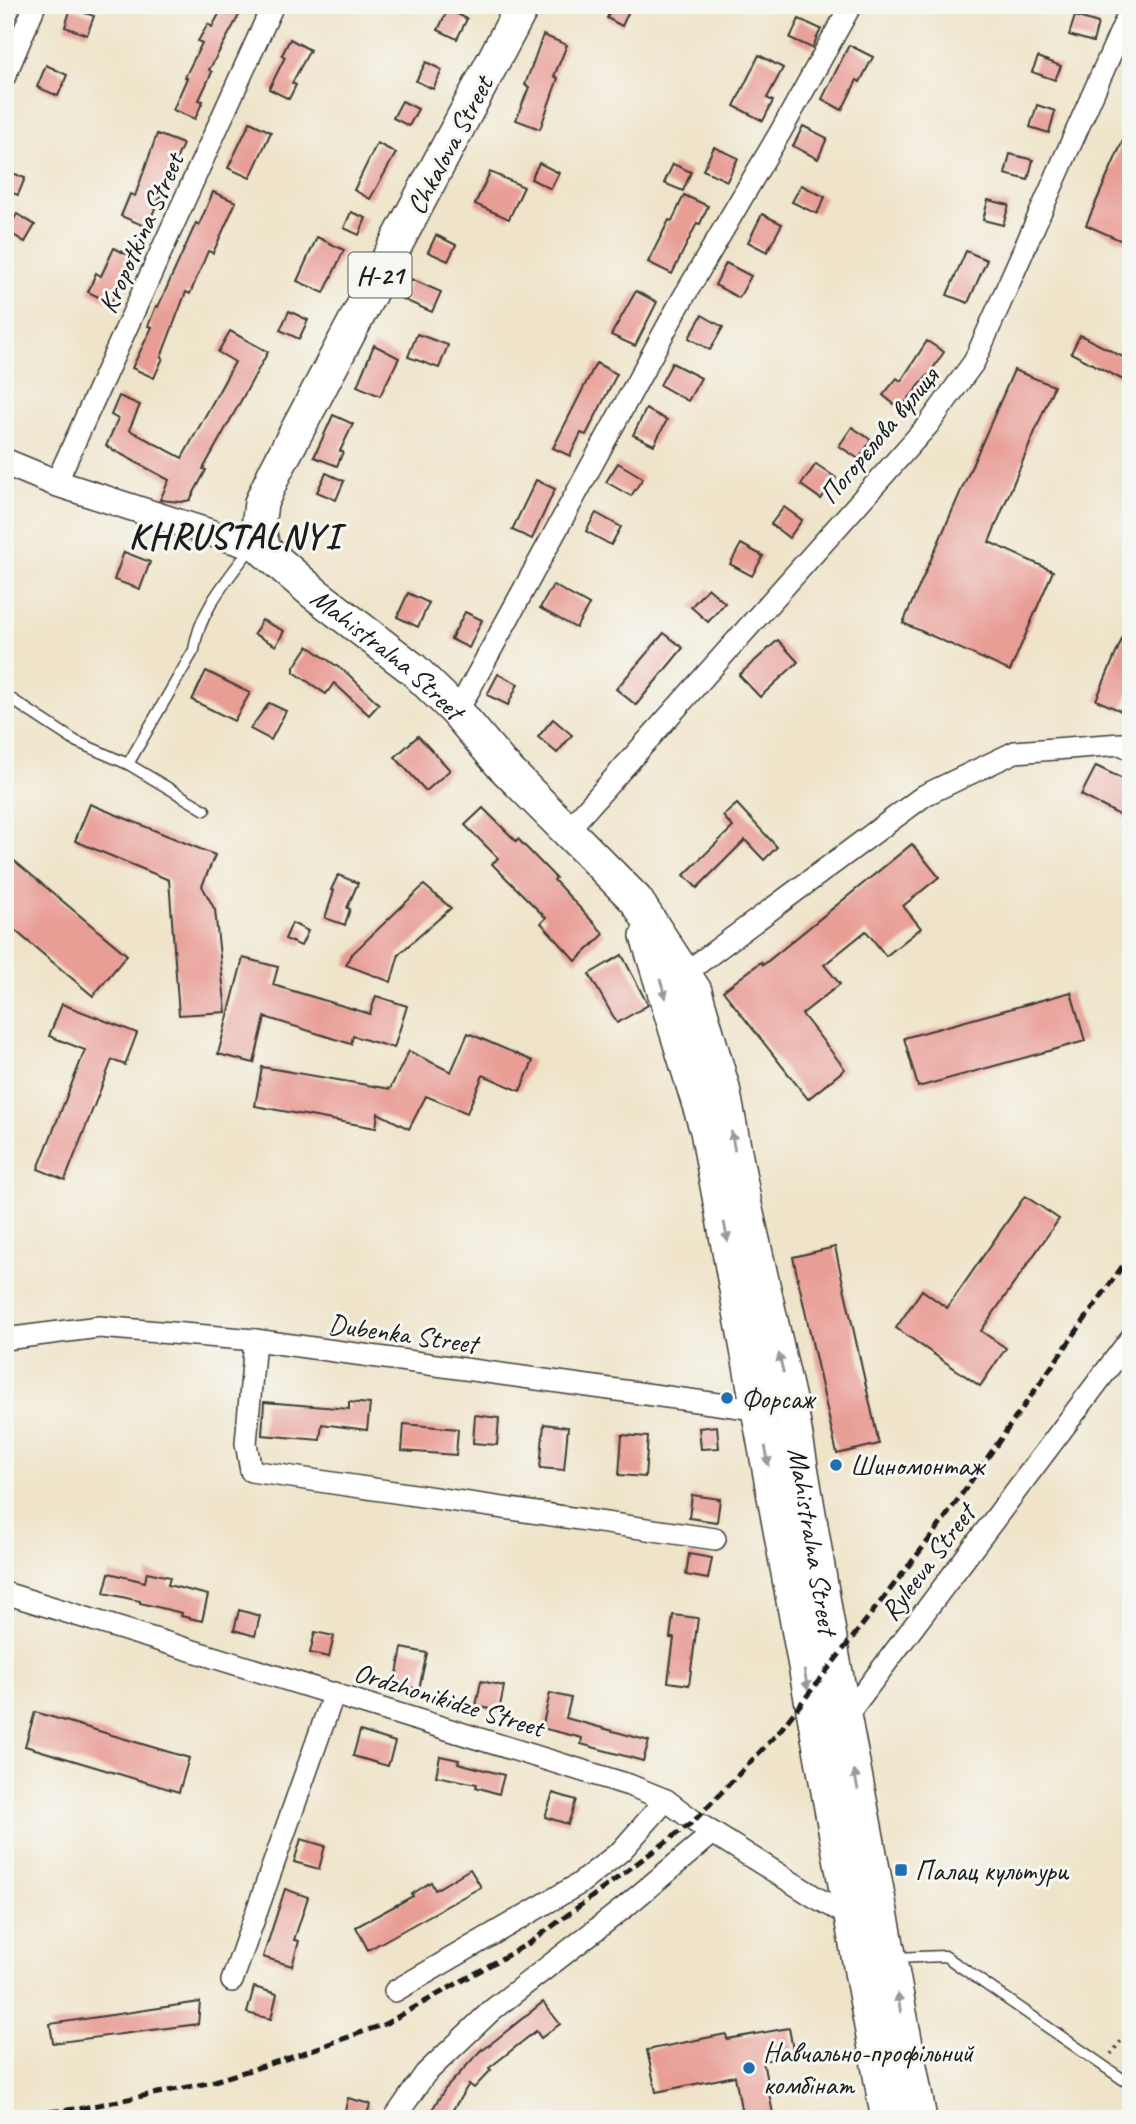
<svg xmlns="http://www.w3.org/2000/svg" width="1136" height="2124" viewBox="0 0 1136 2124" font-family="Caveat,sans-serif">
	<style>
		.building { fill: #e89d95 }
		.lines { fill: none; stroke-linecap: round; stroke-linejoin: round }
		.service-casing { stroke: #3c3a36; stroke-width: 13 }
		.minor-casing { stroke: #3c3a36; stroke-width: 24 }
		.tertiary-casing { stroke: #3c3a36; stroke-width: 29 }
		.primary-casing { stroke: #3c3a36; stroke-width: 36 }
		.path { stroke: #3c3a36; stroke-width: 3.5; stroke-dasharray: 2 5; stroke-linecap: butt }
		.service { stroke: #fff; stroke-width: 10 }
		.minor { stroke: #fff; stroke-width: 21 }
		.tertiary { stroke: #fff; stroke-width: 26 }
		.primary { stroke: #fff; stroke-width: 33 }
		.rail { stroke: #1c1c1c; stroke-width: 5; stroke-dasharray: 10 5; stroke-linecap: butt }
		.oneway { fill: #999 }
		.poi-dot { fill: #1f6fb2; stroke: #f6f6f2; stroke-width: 2.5 }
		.labels { text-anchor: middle; stroke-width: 6; stroke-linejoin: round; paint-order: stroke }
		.shield { fill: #f6f6f2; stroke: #5d5d5c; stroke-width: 2 }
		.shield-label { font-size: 26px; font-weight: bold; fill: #1c1c1c }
		.street-label { font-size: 28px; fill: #1c1c1c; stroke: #f6f6f2 }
		.poi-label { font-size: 28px; fill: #1c1c1c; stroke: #f6f6f2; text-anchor: start }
		.district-label { font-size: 35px; font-weight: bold; letter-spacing: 2px; fill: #1c1c1c; stroke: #f6f6f2 }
	</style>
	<rect width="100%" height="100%" fill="#f6f6f2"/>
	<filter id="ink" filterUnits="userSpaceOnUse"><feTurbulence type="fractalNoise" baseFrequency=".0143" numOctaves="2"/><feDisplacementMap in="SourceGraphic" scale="14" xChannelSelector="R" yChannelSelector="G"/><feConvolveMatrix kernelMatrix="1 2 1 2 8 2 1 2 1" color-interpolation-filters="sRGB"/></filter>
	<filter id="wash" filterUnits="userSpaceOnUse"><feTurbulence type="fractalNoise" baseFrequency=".00686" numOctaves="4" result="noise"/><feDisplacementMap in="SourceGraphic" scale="28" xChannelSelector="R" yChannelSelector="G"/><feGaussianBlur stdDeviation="1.57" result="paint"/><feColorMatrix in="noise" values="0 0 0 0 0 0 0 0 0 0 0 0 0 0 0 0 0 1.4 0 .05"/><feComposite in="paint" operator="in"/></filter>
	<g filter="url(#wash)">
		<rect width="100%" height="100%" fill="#efe4c9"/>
		<g id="blocks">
			<g class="building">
				<path d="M224,5H233L242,10L209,70L212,72L199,100L203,101L195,119L173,110L187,78L185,77L202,43L198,41L208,24L212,27Z"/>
				<path d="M613,5H622L630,9L622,26L607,18Z"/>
				<path d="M71,8L94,16L87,35L65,27Z"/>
				<path d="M448,9L467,19L457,39L438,30Z"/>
				<path d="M1075,16L1098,23L1093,42L1069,35Z"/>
				<path d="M799,19L821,29L812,48L790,38Z"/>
				<path d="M543,35L567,45L554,76L558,78L540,129L516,120L529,87L525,85Z"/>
				<path d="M290,39L310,50L292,83L296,85L289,99L269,89L285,57L282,55Z"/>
				<path d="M849,45L873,57L860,82L857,80L842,110L822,99Z"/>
				<path d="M759,55L783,68L767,98L773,101L763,121L734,106Z"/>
				<path d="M1038,57L1061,66L1055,80L1032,72Z"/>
				<path d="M426,62L442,70L433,89L416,81Z"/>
				<path d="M46,65L67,75L58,96L37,87Z"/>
				<path d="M402,101L418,109L409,126L393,118Z"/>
				<path d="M1037,105L1055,111L1049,133L1030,127Z"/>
				<path d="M250,122L271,132L250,178L228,168Z"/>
				<path d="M1131,122V245L1086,225Z"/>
				<path d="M803,126L827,138L818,159L793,146Z"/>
				<path d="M157,134L183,144L147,227L121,216L130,194L135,196Z"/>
				<path d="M377,143L396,153L370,199L354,190Z"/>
				<path d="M714,147L738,158L727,181L703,170Z"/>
				<path d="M1010,154L1033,160L1028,180L1005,174Z"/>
				<path d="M539,163L559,173L551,189L531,179Z"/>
				<path d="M673,164L691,172L683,191L664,183Z"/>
				<path d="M5,170L25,178L18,195L5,190Z"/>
				<path d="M490,172L524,187L509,219L475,204Z"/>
				<path d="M801,185L825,197L817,214L792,202Z"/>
				<path d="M213,192L236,202L213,253L208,251L190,294L186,292L161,357L163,358L154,378L132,368L152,327L148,326L156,306L158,307L196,223L199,225Z"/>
				<path d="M684,195L708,206L700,224L697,223L672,274L648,262L669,220L672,221Z"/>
				<path d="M988,200L1009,205L1003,225L983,220Z"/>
				<path d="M351,212L366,218L359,235L344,228Z"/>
				<path d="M17,214L35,225L25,242L7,231Z"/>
				<path d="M762,214L782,224L767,252L748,242Z"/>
				<path d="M436,235L456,245L448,261L428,252Z"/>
				<path d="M317,237L344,250L324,293L297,281Z"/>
				<path d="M114,248L132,257L111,303L88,292L96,273L101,276Z"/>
				<path d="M966,251L987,260L968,303L947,295Z"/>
				<path d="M726,263L751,276L739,298L715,285Z"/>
				<path d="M411,279L441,292L432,312L402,299Z"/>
				<path d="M636,291L657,302L635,346L611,335Z"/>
				<path d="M289,311L308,320L299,339L280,330Z"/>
				<path d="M702,315L723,327L710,350L689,338Z"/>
				<path d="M230,331L268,352L203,469L206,470L190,500L181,502L160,500L169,480L106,446L118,419L111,415L119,396L140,405L129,430L182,458L235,362L218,352Z"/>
				<path d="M417,334L448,345L439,368L408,357Z"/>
				<path d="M1080,335L1131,361V384L1071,353Z"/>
				<path d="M927,341L944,352L930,373L900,409L883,395L897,378L901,381Z"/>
				<path d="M374,345L399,358L380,396L357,386Z"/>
				<path d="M596,363L617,374L586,435L581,433L570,456L553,448Z"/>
				<path d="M672,363L701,378L688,401L660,385Z"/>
				<path d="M1014,370L1054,386L989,542L1053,571L1010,671L903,623Z"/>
				<path d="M646,409L667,420L654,445L633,435Z"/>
				<path d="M333,415L353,424L340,451L343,452L337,466L314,457Z"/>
				<path d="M852,427L871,440L859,459L839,446Z"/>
				<path d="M618,463L643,478L631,496L606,482Z"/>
				<path d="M816,464L836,478L821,499L801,485Z"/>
				<path d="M326,473L344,481L336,500L317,492Z"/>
				<path d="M536,480L555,489L532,539L512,530Z"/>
				<path d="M784,507L802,520L789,538L771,524Z"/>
				<path d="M596,513L621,527L611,545L586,531Z"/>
				<path d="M741,544L763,556L752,576L730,564Z"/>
				<path d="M124,552L150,562L140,589L114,580Z"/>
				<path d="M553,585L589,605L576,628L540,608Z"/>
				<path d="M708,588L725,603L708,622L691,607Z"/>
				<path d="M408,593L429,603L418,627L397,617Z"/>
				<path d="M465,612L482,620L469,648L451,639Z"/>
				<path d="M1131,618V689L1121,711L1096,700Z"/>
				<path d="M262,620L284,631L276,646L254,634Z"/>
				<path d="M664,633L683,648L636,705L616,689Z"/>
				<path d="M778,640L798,662L760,697L739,675Z"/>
				<path d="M308,646L348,674L379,704L369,715L334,683L326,694L294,672V667Z"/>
				<path d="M206,671L250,693L234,721L192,700Z"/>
				<path d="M498,674L518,684L508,705L487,695Z"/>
				<path d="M269,703L286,711L271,740L250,729Z"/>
				<path d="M553,719L572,735L557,753L538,737Z"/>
				<path d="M418,736L450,770L426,791L395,757Z"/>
				<path d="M1096,766L1131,783V821L1081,795Z"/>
				<path d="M90,804L215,855L202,886L215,910L226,1012L179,1015L169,880L75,841Z"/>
				<path d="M737,804L777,847L764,860L745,840L697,888L684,875L733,827L723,816Z"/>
				<path d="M483,808L516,841L518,839L556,878L554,880L604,934L576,961L541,923L546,918L492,864L498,858L465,825Z"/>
				<path d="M912,844L939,877L903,906L921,928L886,956L866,931L824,965L840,984L802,1014L845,1069L808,1099L723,991L761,962L763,965Z"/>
				<path d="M5,853L127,955L93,996L5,922Z"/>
				<path d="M338,875L358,883L347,908L350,909L345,925L325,918L334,891L331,890Z"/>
				<path d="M424,885L451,908L399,954L391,982L346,965L350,956Z"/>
				<path d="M292,923L308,931L301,946L285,939Z"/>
				<path d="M622,955L648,1005L617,1023L589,974Z"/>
				<path d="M243,958L278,967L273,985L370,1014L376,996L407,1006L394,1048L353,1036L351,1044L265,1017L254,1063L218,1054Z"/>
				<path d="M1071,992L1085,1041L918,1087L904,1038Z"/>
				<path d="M62,1004L137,1033L125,1065L112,1060L65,1180L38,1169L85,1050L49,1036Z"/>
				<path d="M468,1033L533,1061L520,1091L483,1075L467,1113L426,1096L409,1129L378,1113L376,1128L255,1106L262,1067L390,1089L409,1051L451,1072Z"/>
				<path d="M1025,1196L1059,1219L981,1331L1006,1348L980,1386L896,1328L922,1290L947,1308Z"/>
				<path d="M835,1247L879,1444L837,1454L793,1257Z"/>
				<path d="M264,1402L349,1409V1402L370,1404L367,1430L322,1424L320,1440L262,1435Z"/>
				<path d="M475,1415L499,1418L497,1445L473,1443Z"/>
				<path d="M404,1424L458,1429L456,1455L402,1451Z"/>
				<path d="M544,1424L568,1427L564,1470L540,1468Z"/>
				<path d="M717,1426L719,1448L701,1449L699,1428Z"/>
				<path d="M622,1435L648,1437L645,1477L619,1475Z"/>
				<path d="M692,1495L720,1499L717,1522L689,1518Z"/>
				<path d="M689,1554L712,1558L708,1579L686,1575Z"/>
				<path d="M147,1572L170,1577L168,1585L208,1595L202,1621L181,1616L182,1613L140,1603V1601L104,1593L109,1573L145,1582Z"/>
				<path d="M239,1610L260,1616L255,1636L234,1630Z"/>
				<path d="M673,1615L698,1618L689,1685L668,1682L674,1638H670Z"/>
				<path d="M315,1632L334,1636L329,1657L310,1653Z"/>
				<path d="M402,1648L427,1653L419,1689L395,1684Z"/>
				<path d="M481,1681L504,1686L499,1711L476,1706Z"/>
				<path d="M550,1693L571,1698L566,1718L649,1741L643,1761L581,1744L582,1738L542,1728Z"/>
				<path d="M35,1712L189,1758L179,1792L25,1746Z"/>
				<path d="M360,1731L395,1742L388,1766L353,1756Z"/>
				<path d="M440,1756L459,1760L458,1763L504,1775L499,1794L476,1787L477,1784L436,1776Z"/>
				<path d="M553,1793L576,1800L568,1824L545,1817Z"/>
				<path d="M301,1839L325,1846L319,1869L294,1862Z"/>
				<path d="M470,1869L481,1887L368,1950L356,1927L413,1896L412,1894L431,1882L435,1890Z"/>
				<path d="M285,1889L308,1897L294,1940L299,1941L292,1966L263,1957Z"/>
				<path d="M254,1987L277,1994L271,2019L247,2013Z"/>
				<path d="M200,2002L198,2024L53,2043L50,2024Z"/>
				<path d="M543,2002L560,2024L541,2038L536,2031L489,2068L491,2070L474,2088L469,2084L447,2119H426L445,2089L482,2049L483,2050Z"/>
				<path d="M789,2028L794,2055L763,2061L774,2119H743L735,2076L656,2092L647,2050L726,2034L727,2039Z"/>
				<path d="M348,2098L370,2104L366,2119H343Z"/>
			</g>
		</g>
	</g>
	<g filter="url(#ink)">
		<use href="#blocks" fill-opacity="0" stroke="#3c3a36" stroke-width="2"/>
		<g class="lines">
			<defs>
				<g id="service">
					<path d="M5,695L75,741L128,764L205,810"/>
					<path d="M128,764L194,650C199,611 228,579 251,548"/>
					<path d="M894,1958L945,1956L1131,2085"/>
				</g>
				<g id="minor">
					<path d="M5,76L35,5"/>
					<path d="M56,483L273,5"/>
					<path d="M457,712L679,305L781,131L851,5"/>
					<path d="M567,831L928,425L974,362L1131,8"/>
					<path d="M684,974L925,795L1015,752L1121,744L1131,749"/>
					<path d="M5,1339L99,1327L255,1340L769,1411"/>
					<path d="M255,1340L246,1443L251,1471L715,1539"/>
					<path d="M5,1593L629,1785L666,1800L694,1821L815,1897L850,1916"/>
					<path d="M844,1719L1131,1338"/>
					<path d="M232,1981L334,1693"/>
					<path d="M395,1991L579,1884L621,1851L666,1800"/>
					<path d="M394,2119L425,2074L492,2010L625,1907L713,1833"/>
				</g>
				<path id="tertiary" d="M5,462L56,483L264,550"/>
				<g id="primary">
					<path id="s1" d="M523,5L275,472L261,503L258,527L264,550L314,593L413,669L457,712L501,764L636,900L695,991L723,1088L745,1205L792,1413L834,1662L920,2119"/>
					<path d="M647,936L707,1131L888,2119"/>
				</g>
			</defs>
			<use href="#service" class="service-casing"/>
			<use href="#minor" class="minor-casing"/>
			<use href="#tertiary" class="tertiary-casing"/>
			<use href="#primary" class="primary-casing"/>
			<path class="path" d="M1111,2054L1131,2028"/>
			<use href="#service" class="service"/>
			<use href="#minor" class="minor"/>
			<use href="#tertiary" class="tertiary"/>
			<use href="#primary" class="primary"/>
			<path class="rail" d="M5,2117L83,2108L208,2083L289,2058L385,2024L531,1942L694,1821L778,1733L935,1532L1131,1254"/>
		</g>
		<defs><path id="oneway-solid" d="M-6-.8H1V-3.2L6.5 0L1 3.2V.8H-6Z" transform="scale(1.75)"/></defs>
		<g class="oneway">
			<use href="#oneway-solid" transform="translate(663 989) rotate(73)"/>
			<use href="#oneway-solid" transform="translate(733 1141) rotate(-100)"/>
			<use href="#oneway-solid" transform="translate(726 1232) rotate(79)"/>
			<use href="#oneway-solid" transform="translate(781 1363) rotate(-103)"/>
			<use href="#oneway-solid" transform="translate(767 1456) rotate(80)"/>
			<use href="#oneway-solid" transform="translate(806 1680) rotate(80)"/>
			<use href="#oneway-solid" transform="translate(856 1780) rotate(-101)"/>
			<use href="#oneway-solid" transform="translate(899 2003) rotate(-100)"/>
		</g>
	</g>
	<g class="poi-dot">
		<circle cx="727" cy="1398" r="7"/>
		<circle cx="836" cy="1465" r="7"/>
		<rect x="894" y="1863" width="14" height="14" rx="3.5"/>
		<circle cx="749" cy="2068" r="7"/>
	</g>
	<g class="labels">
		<rect class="shield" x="348.5" y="252.5" width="63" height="45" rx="5"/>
		<g class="shield-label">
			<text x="380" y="284">Н-21</text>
		</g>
		<g class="street-label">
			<text transform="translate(449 145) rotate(-62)" y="10">Chkalova Street</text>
			<text transform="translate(140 233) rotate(-66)" y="10">Kropotkina Street</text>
			<text transform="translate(878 435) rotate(-50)" y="10">Погорєлова вулиця</text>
			<text dy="10" stroke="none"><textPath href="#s1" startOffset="772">Mahistralna Street</textPath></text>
			<text transform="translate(403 1333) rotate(8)" y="10">Dubenka Street</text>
			<text dy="10" stroke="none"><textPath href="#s1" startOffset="1794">Mahistralna Street</textPath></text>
			<text transform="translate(927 1562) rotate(-53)" y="10">Ryleeva Street</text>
			<text transform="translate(449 1699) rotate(17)" y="10">Ordzhonikidze Street</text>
		</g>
		<g class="poi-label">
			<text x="741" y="1408">Форсаж</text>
			<text x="850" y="1475">Шиномонтаж</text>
			<text x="915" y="1880">Палац культури</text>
			<text x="763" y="2062">Навчально-профільний<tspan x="763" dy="32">комбінат</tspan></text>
		</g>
		<g class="district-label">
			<text x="235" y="548">KHRUSTALNYI</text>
		</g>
	</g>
	<rect width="1136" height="2124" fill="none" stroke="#f6f6f2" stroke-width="28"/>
</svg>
